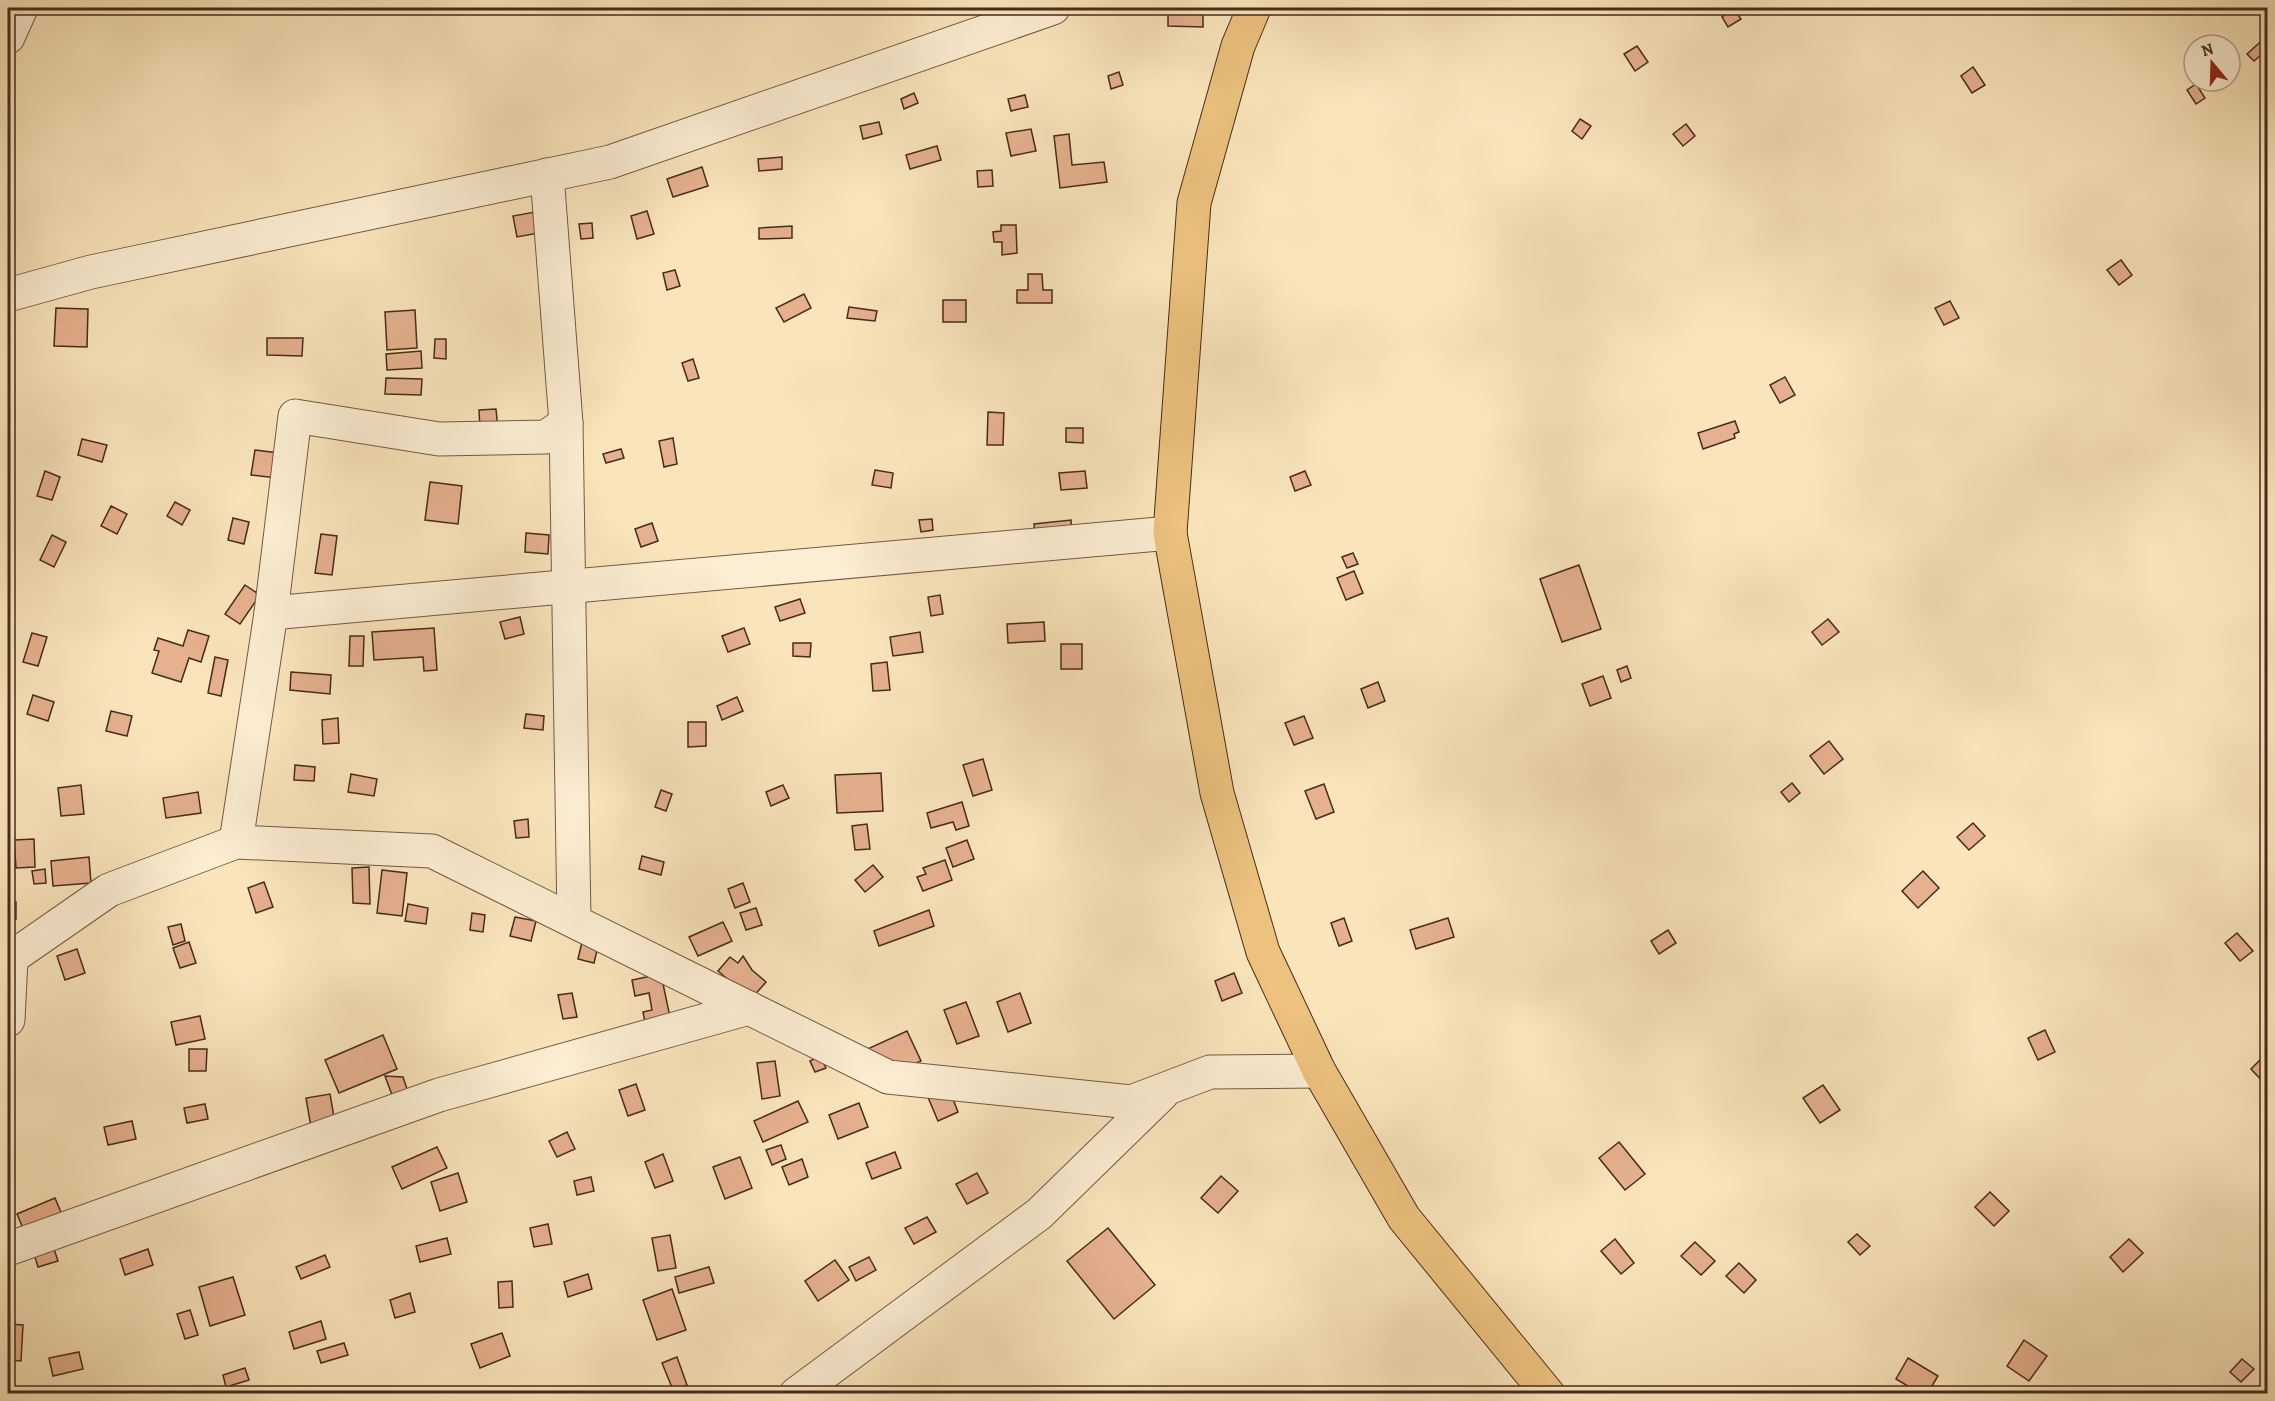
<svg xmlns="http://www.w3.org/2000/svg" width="2275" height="1401" viewBox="0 0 2275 1401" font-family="Alegreya,serif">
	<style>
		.building { fill: #e6b18f; stroke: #472a1d; stroke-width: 1.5 }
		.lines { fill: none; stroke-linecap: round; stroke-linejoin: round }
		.minor-casing { stroke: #745944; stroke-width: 35 }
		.major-casing { stroke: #472a1d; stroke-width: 35 }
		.minor { stroke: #fceed3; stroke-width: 33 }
		.major { stroke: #edc27e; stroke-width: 33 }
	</style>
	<rect width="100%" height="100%" fill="#fae5bb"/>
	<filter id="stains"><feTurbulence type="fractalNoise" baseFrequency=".00333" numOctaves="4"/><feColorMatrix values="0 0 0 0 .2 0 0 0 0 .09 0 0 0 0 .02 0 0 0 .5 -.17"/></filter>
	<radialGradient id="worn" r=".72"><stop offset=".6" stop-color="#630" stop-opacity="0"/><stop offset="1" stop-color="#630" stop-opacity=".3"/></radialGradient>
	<g class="building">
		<path d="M1168,8H1203V27L1168,26Z"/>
		<path d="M1734,9L1741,19L1728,27L1722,17Z"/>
		<path d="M2268,35V49L2254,61L2247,54Z"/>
		<path d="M1637,46L1648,62L1635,71L1624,54Z"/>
		<path d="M1973,67L1985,85L1972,93L1961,76Z"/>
		<path d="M1119,72L1123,85L1111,89L1108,76Z"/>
		<path d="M2196,84L2205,98L2196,104L2187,90Z"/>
		<path d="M914,93L918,103L904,109L901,99Z"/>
		<path d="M1025,95L1028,107L1011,111L1008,99Z"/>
		<path d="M1580,119L1591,126L1582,139L1572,131Z"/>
		<path d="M879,122L882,134L863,139L860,126Z"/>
		<path d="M1686,124L1695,136L1683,146L1673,134Z"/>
		<path d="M1031,129L1036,151L1011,156L1006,133Z"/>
		<path d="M1069,134L1072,165L1104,162L1107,182L1060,188L1054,136Z"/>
		<path d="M937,146L941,160L910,169L906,155Z"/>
		<path d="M782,157V169L759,171L758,159Z"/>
		<path d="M702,167L708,186L673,197L667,179Z"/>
		<path d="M992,170L993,186L978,187L977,171Z"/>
		<path d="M647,211L654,234L637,239L631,216Z"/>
		<path d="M535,212L539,233L517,237L513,216Z"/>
		<path d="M592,223L593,238L581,239L579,224Z"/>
		<path d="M1001,225H1016L1017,253L1002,255V242H994L993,232L1001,231Z"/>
		<path d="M792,226V238L759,239V228Z"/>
		<path d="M2121,260L2132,275L2119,285L2107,270Z"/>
		<path d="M675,270L680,286L667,290L663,273Z"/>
		<path d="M1028,274H1042L1043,290H1052V303H1017V290H1028Z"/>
		<path d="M804,294L811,308L784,322L776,308Z"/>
		<rect x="943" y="300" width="23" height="22"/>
		<path d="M1950,301L1959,318L1944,325L1935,308Z"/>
		<path d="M849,307L877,311L875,321L847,318Z"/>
		<path d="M56,308L88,309L87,347L54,346Z"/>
		<path d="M415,310L417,348L387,350L385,312Z"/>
		<path d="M267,338H303L302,356L267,355Z"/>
		<path d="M435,339H446V359L434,358Z"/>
		<path d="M421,351L422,368L387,370L386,354Z"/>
		<path d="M693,359L699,378L688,381L682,363Z"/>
		<path d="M1785,377L1795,395L1780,403L1770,385Z"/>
		<path d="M386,378L422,379L421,395L385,394Z"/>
		<path d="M496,409L498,430L480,431L479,410Z"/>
		<path d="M988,412L1004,413L1003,445H987Z"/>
		<path d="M1735,421L1739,432L1734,434L1735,438L1703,449L1698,433Z"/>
		<path d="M1066,428H1083V443L1066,442Z"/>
		<path d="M673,438L677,464L664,467L659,441Z"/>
		<path d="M82,439L107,445L102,462L78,455Z"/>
		<path d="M621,449L624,458L606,463L603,454Z"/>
		<path d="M255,450L279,453L276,478L251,475Z"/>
		<path d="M875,470L893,473L891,488L872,485Z"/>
		<path d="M45,471L60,477L52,500L37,496Z"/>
		<path d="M1085,471L1087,488L1061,490L1059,473Z"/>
		<path d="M1305,471L1311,485L1295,491L1290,477Z"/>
		<path d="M430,482L462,486L458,524L425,520Z"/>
		<path d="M175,502L190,510L182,525L167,516Z"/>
		<path d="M111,506L127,514L117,534L101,526Z"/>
		<path d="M233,518L249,522L244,544L228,540Z"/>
		<path d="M932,519L933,530L921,532L919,520Z"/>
		<path d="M1071,520L1072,536L1035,539L1034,524Z"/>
		<path d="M652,523L658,541L641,547L635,529Z"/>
		<path d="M526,533L549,535L548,554L525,552Z"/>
		<path d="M321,534L337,536L332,575L315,573Z"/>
		<path d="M52,535L66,542L54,567L40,560Z"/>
		<path d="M1353,553L1358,564L1347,568L1342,557Z"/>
		<path d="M1579,565L1601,629L1562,642L1540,579Z"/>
		<path d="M1354,571L1363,593L1346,600L1337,578Z"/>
		<path d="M245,585L260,595L240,624L225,614Z"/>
		<path d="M940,595L943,614L931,616L928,597Z"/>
		<path d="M800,599L805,613L780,621L775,607Z"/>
		<path d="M520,617L524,634L505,639L500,622Z"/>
		<path d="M1828,619L1839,632L1822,645L1812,632Z"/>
		<path d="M1044,622L1045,641L1008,643L1007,624Z"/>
		<path d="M434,628L437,670L424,671L423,657L374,660L372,632Z"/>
		<path d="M744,628L750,644L728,652L722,636Z"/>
		<path d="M188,630L209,636L201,662L189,658L181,682L152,673L159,651L154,650L158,638L183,646Z"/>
		<path d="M920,632L923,652L893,656L890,637Z"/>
		<path d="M32,633L47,637L38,666L23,662Z"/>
		<path d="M350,636H364L363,666H349Z"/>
		<path d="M793,643H811L810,657L793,656Z"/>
		<rect x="1061" y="644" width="21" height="25"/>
		<path d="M215,657L228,660L221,696L208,693Z"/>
		<path d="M887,662L890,690L873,691L871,664Z"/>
		<path d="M1627,666L1631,678L1621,682L1617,670Z"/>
		<path d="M291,672L331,675L330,694L290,690Z"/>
		<path d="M1603,676L1611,698L1590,706L1582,684Z"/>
		<path d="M1378,682L1385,701L1368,708L1361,689Z"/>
		<path d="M33,695L54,702L48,721L27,714Z"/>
		<path d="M737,697L743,711L722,720L717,706Z"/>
		<path d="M111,711L132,716L127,736L106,731Z"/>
		<path d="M526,714L544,716L543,730L524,728Z"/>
		<path d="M1304,716L1313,738L1294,745L1285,723Z"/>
		<path d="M338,718L339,743L323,744L322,720Z"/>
		<path d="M688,722H706V746L688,747Z"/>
		<path d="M1829,741L1843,759L1824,774L1810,756Z"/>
		<path d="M983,759L992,790L973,796L963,765Z"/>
		<path d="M295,765L315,767L314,781L294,780Z"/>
		<path d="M881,773L883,811L837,813L835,775Z"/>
		<path d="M351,774L377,779L374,796L348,792Z"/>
		<path d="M1792,783L1800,793L1789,802L1781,792Z"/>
		<path d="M1324,784L1334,812L1316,819L1305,791Z"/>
		<path d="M81,785L84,814L61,816L58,788Z"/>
		<path d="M783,785L789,798L771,806L766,792Z"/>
		<path d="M661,790L672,794L666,811L655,807Z"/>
		<path d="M198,792L201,813L166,818L163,798Z"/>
		<path d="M962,802L969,826L956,830L953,822L931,828L927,813Z"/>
		<path d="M528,819L529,837L516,838L514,821Z"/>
		<path d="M1973,823L1985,836L1969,850L1957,837Z"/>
		<path d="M867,824L870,849L855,850L852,826Z"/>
		<path d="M34,839L35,867L16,868L14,840Z"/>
		<path d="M967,840L974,859L953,867L946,848Z"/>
		<path d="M642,856L664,862L661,875L639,869Z"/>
		<path d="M89,857L91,883L53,886L51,861Z"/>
		<path d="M945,860L952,880L923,891L917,877L926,874L923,868Z"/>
		<path d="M873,865L883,877L865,892L855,880Z"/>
		<path d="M369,867L370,904L353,903L352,868Z"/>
		<path d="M45,869L46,883L34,884L32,871Z"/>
		<path d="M382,870L407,873L402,916L377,913Z"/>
		<path d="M1923,871L1939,888L1918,908L1902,891Z"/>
		<path d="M264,882L273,907L256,913L248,888Z"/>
		<path d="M743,883L750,902L735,908L728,889Z"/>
		<path d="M8,902H16V919L8,920Z"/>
		<path d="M408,904L428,908L426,924L405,921Z"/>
		<path d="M756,908L762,925L746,930L740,913Z"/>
		<path d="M929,910L934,926L879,946L874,931Z"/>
		<path d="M472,913L485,915L483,932L470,930Z"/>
		<path d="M515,917L536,921L531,941L510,936Z"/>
		<path d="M1344,918L1352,941L1339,946L1331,923Z"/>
		<path d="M1448,918L1454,937L1416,949L1410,930Z"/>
		<path d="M723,922L732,941L698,956L689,937Z"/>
		<path d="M181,924L185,941L173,945L168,927Z"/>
		<path d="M1668,930L1676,943L1659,954L1651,941Z"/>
		<path d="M2237,933L2253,951L2240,961L2225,943Z"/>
		<path d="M583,938L599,942L594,963L578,959Z"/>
		<path d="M189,942L196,963L180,968L173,948Z"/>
		<path d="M77,949L85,973L65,980L57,956Z"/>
		<path d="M743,956L752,970L766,982L751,999L718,971L730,957L738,963Z"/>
		<path d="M1234,973L1242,993L1222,1001L1215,981Z"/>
		<path d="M661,974L671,1022L646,1027L643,1012L652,1010L649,993L635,996L632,980Z"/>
		<path d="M572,993L577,1017L563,1019L558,995Z"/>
		<path d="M1020,993L1031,1023L1008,1032L997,1002Z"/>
		<path d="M966,1002L979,1036L957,1044L944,1010Z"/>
		<path d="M200,1016L205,1039L176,1045L171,1022Z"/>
		<path d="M2045,1030L2055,1052L2038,1060L2028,1038Z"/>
		<path d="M907,1031L921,1061L877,1081L863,1051Z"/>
		<path d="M383,1035L397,1069L339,1093L325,1060Z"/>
		<path d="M189,1049H207L206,1071H189Z"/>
		<path d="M820,1056L826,1068L815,1072L810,1061Z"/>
		<path d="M2264,1056L2268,1059V1087L2251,1069Z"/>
		<path d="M775,1061L780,1096L762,1099L757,1063Z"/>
		<path d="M385,1076L403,1077L410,1098L395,1103Z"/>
		<path d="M636,1084L645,1110L628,1116L619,1090Z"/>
		<path d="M1823,1085L1840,1110L1820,1123L1803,1098Z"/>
		<path d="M948,1086L958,1112L938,1121L927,1095Z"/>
		<path d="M330,1094L336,1129L312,1133L306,1098Z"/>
		<path d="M798,1101L808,1122L763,1142L754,1121Z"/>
		<path d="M859,1103L868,1127L838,1139L829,1115Z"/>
		<path d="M205,1104L208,1119L187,1123L184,1108Z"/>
		<path d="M132,1121L136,1139L108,1145L104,1127Z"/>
		<path d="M567,1132L575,1149L557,1157L549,1141Z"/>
		<path d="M1619,1142L1645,1174L1625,1190L1599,1158Z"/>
		<path d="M781,1145L786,1159L772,1165L766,1150Z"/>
		<path d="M437,1147L447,1168L402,1189L392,1167Z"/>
		<path d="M895,1152L901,1168L872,1179L866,1163Z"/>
		<path d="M663,1154L673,1181L655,1188L645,1162Z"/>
		<path d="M740,1157L752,1188L725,1199L713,1167Z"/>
		<path d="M802,1159L808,1177L789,1185L782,1167Z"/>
		<path d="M458,1173L467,1202L440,1211L431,1182Z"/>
		<path d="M977,1173L988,1193L967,1204L956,1184Z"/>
		<path d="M1221,1176L1238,1191L1218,1213L1201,1198Z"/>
		<path d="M591,1177L594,1191L577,1195L574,1181Z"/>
		<path d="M1990,1192L2009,1211L1994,1226L1975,1207Z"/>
		<path d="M55,1198L63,1217L25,1233L17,1214Z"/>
		<path d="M927,1217L936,1232L914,1244L905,1228Z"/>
		<path d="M548,1224L552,1244L534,1247L530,1228Z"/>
		<path d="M1108,1228L1155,1285L1114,1319L1067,1261Z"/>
		<path d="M1857,1234L1870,1246L1860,1255L1848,1242Z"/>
		<path d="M670,1235L676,1268L658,1271L652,1238Z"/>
		<path d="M447,1238L451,1254L420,1262L416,1246Z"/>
		<path d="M1615,1239L1634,1263L1621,1274L1601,1251Z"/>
		<path d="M2129,1239L2143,1253L2123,1272L2110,1257Z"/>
		<path d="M1695,1242L1715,1261L1701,1275L1681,1256Z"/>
		<path d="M54,1249L58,1261L38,1267L34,1254Z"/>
		<path d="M148,1249L153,1265L125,1275L120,1259Z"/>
		<path d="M325,1255L330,1267L301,1279L296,1267Z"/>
		<path d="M869,1257L876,1270L856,1281L849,1267Z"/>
		<path d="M835,1260L849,1280L818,1301L805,1281Z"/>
		<path d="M1739,1263L1756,1280L1744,1293L1726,1276Z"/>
		<path d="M709,1267L714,1283L679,1293L675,1277Z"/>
		<path d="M588,1274L592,1289L568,1297L564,1282Z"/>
		<path d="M233,1277L245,1315L210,1326L199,1287Z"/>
		<path d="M512,1281L513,1307L499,1308L498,1282Z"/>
		<path d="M672,1289L686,1330L657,1340L643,1300Z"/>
		<path d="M410,1293L415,1312L395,1318L390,1300Z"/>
		<path d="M190,1310L198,1335L185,1339L177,1314Z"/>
		<path d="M321,1321L326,1339L294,1349L289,1332Z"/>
		<path d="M8,1324L23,1325L21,1361L8,1360Z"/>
		<path d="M502,1333L510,1356L480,1368L471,1344Z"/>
		<path d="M2024,1340L2047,1356L2029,1381L2007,1366Z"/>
		<path d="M344,1343L348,1355L321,1363L317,1351Z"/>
		<path d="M79,1352L83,1369L53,1376L49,1358Z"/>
		<path d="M677,1357L687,1385L673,1390L662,1363Z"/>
		<path d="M1908,1358L1938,1376L1927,1394H1921L1896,1379Z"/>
		<path d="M2242,1359L2254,1369L2241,1382L2230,1372Z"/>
		<path d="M245,1368L249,1380L226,1387L223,1375Z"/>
	</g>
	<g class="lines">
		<defs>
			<g id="minor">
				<path d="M8,37L21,8"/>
				<path d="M547,175L566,423L574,921"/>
				<path d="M8,295L91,272L610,162L1053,8"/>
				<path d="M271,613L1170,533"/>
				<path d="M236,842L271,613L295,416L439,439L546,437L566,423"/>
				<path d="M8,960L109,890L236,842L432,851L888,1077L1131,1102L1210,1072L1319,1071"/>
				<path d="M8,1020L11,960"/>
				<path d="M8,1249L439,1095L749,1008"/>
				<path d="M796,1394L1039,1214L1162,1094"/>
			</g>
			<path id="major" d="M1254,8L1238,46L1194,203L1170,533L1217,793L1263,952L1319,1071L1404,1218L1548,1394"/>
		</defs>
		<use href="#minor" class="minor-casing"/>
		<use href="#major" class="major-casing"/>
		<use href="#minor" class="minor"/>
		<use href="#major" class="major"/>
	</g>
	<rect width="2275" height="1401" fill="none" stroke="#fae5bb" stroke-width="30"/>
	<rect x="9" y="9" width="2257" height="1383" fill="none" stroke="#472a1d" stroke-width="3"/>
	<rect x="15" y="15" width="2245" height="1371" fill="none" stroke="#472a1d" stroke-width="1.5"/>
	<g transform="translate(2212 63) rotate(341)"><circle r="28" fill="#fceed3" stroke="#b4a08a" stroke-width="1.5"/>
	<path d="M0-4.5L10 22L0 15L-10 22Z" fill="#8f2418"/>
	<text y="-9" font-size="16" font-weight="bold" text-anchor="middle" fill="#472a1d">N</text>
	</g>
	<rect width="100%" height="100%" filter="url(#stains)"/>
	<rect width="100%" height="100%" fill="url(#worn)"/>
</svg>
